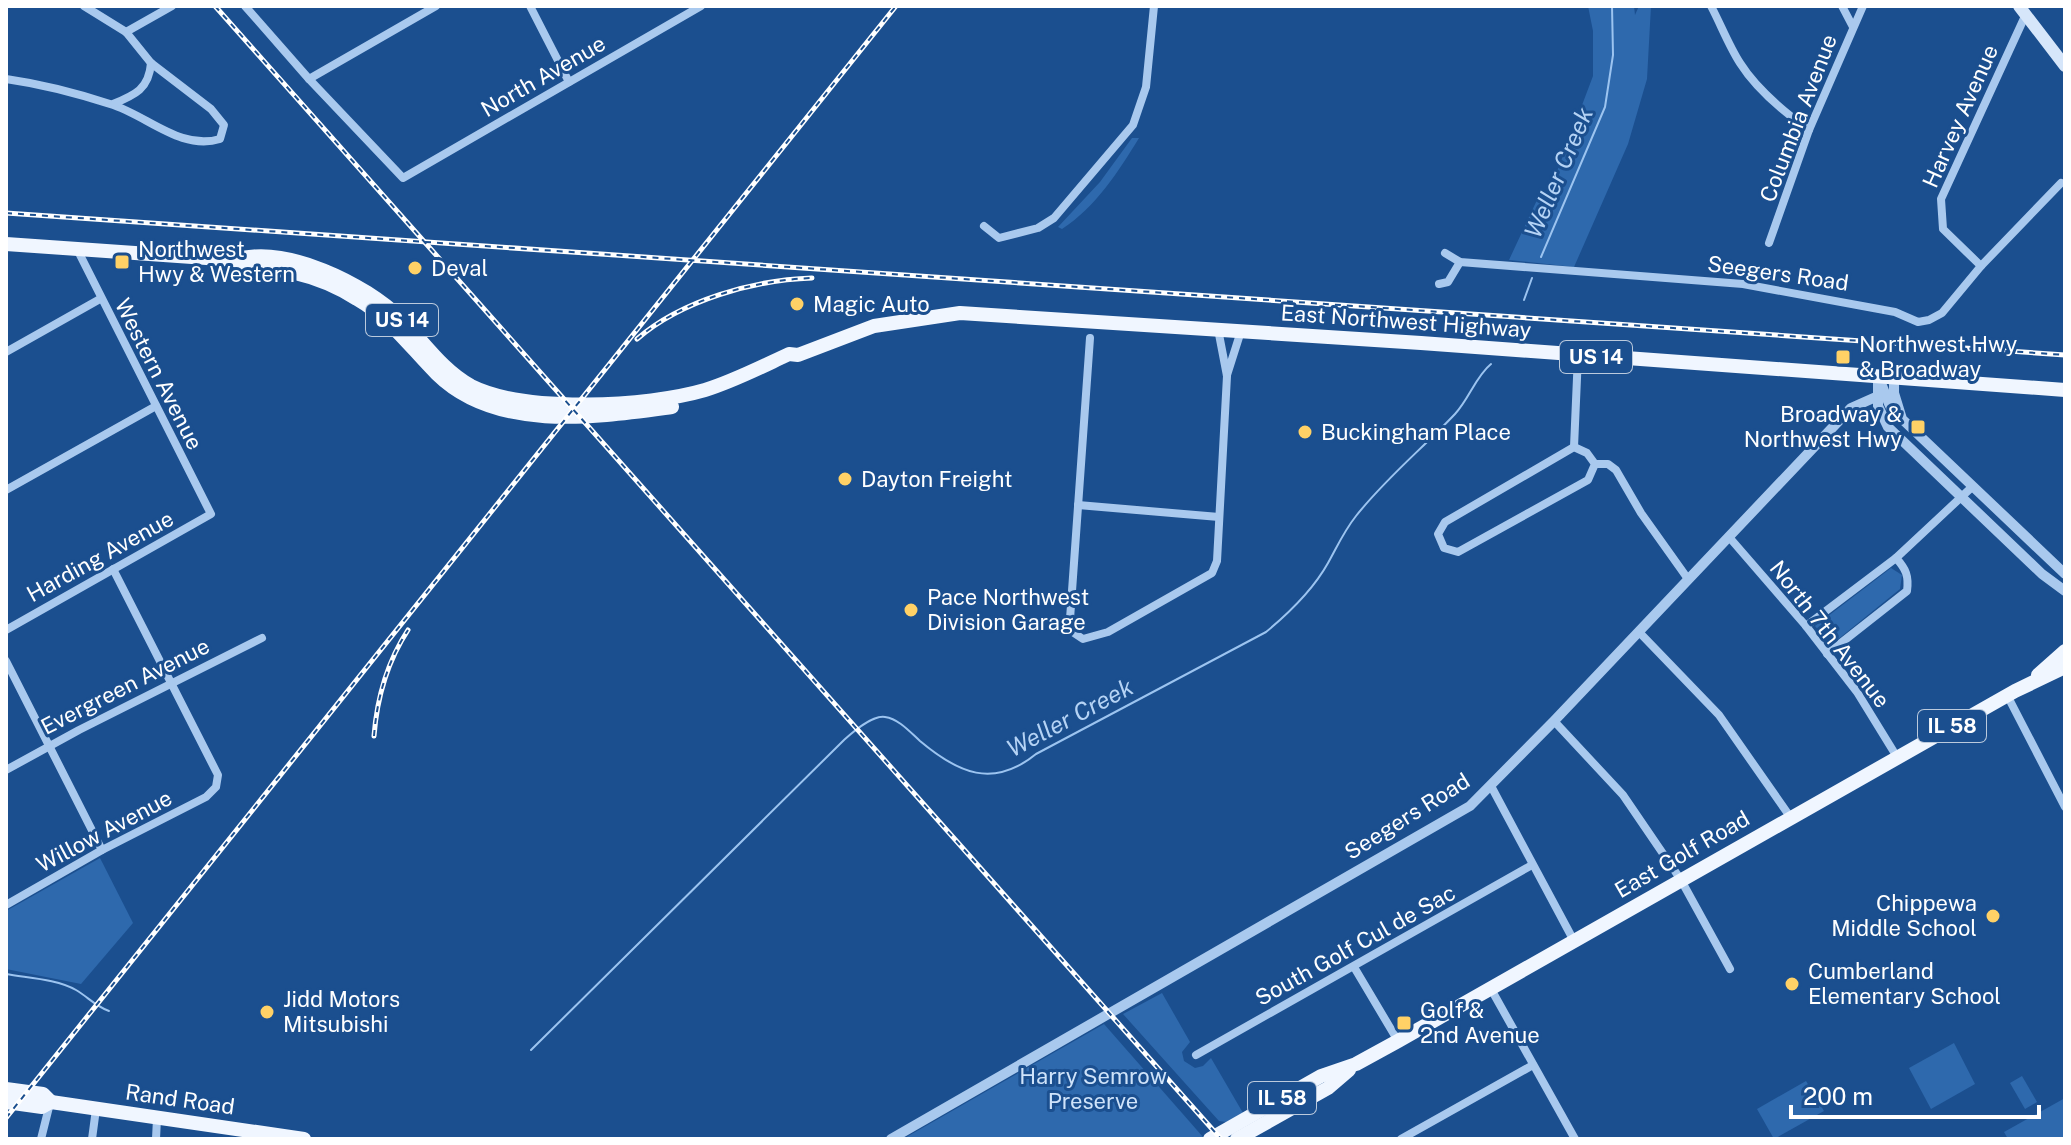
<svg xmlns="http://www.w3.org/2000/svg" width="2071" height="1145" viewBox="0 0 2071 1145" font-family="'Public Sans',sans-serif">
	<style>
		.green { fill: #2e69ad }
		.lines { fill: none; stroke-linecap: round; stroke-linejoin: round }
		.stream { stroke: #9cc4f0; stroke-width: 2 }
		.minor { stroke: #a9c9ee; stroke-width: 8 }
		.tertiary { stroke: #a9c9ee; stroke-width: 10 }
		.secondary { stroke: #d6e6fa; stroke-width: 12 }
		.primary { stroke: #f0f6ff; stroke-width: 14 }
		.rail-casing { stroke: #fff; stroke-width: 5 }
		.rail { stroke: #1b4f8f; stroke-width: 2; stroke-dasharray: 6; stroke-linecap: butt }
		.poi-dot { fill: #ffd166; stroke: #1b4f8f; stroke-width: 3 }
		.labels { text-anchor: middle; stroke-width: 6; stroke-linejoin: round; paint-order: stroke }
		.shield { fill: #1b4f8f; stroke: #bbcadd; stroke-width: 2 }
		.shield-label { font-size: 20px; font-weight: bold; fill: #fff }
		.street-label { font-size: 22px; fill: #fff; stroke: #1b4f8f }
		.poi-label { font-size: 22px; fill: #fff; stroke: #1b4f8f; text-anchor: start }
		.park-label { font-size: 22px; fill: #cfe3fa; stroke: #1b4f8f }
		.water-label { font-size: 24px; font-style: italic; fill: #b5d3f5; stroke: #1b4f8f }
	</style>
	<rect width="100%" height="100%" fill="#1b4f8f"/>
	<g class="green">
		<path d="M1588,6H1634L1635,15L1639,6H1651L1647,79L1628,144L1574,267L1509,260L1537,200L1547,198L1593,76V31Z"/>
		<path d="M1132,138H1139C1118,172 1096,207 1062,229L1058,227L1100,182Z"/>
		<path d="M1891,568L1902,575L1900,589L1831,645L1815,626Z"/>
		<path d="M100,858L133,923L81,984L6,969V911Z"/>
		<path d="M1162,993L1190,1042L1182,1052L1184,1061L1195,1068L1203,1066L1211,1058L1243,1113L1226,1122L1219,1121L1123,1014Z"/>
		<path d="M1104,1024L1203,1137L1199,1139H903Z"/>
		<path d="M1954,1043L1975,1084L1931,1109L1909,1068Z"/>
		<path d="M2022,1076L2037,1102L2025,1109L2010,1083Z"/>
		<path d="M1806,1081L1824,1111L1774,1139L1757,1109Z"/>
		<path d="M2065,1098V1139H2008L2004,1132Z"/>
	</g>
	<g class="lines">
		<g class="stream">
			<path d="M1541,257L1605,107L1613,55L1612,6"/>
			<path d="M1524,300L1532,278"/>
			<path d="M6,974C28,978 57,979 76,990C88,997 95,1006 109,1011"/>
			<path d="M531,1050L844,740C853,732 872,715 885,717C899,719 910,732 920,741C958,773 993,789 1036,754L1266,632C1289,613 1313,590 1328,563C1337,547 1344,531 1356,516C1385,479 1423,448 1455,414C1469,399 1476,376 1491,364"/>
		</g>
		<g class="minor">
			<path d="M245,6L309,79L403,178L701,6"/>
			<path d="M530,6L569,82"/>
			<path d="M1711,6C1721,25 1729,46 1740,63C1757,90 1784,112 1809,130"/>
			<path d="M1842,6L1853,27"/>
			<path d="M126,32L172,6"/>
			<path d="M6,79C41,84 76,93 110,104C147,115 180,151 220,139L224,125L211,109L151,63L126,32L84,6"/>
			<path d="M309,79L436,6"/>
			<path d="M113,104C135,95 149,89 151,63"/>
			<path d="M984,226L999,238L1038,228L1054,218L1133,125L1146,87L1154,6"/>
			<path d="M1769,243L1809,130L1863,6"/>
			<path d="M1445,253L1460,262L1743,284L1895,312L1918,322L1929,320L1942,313L1981,266L2061,183"/>
			<path d="M1981,266L1943,229L1941,199L2026,14"/>
			<path d="M1439,284L1448,282L1460,262"/>
			<path d="M1090,338L1070,619L1074,633L1083,639L1108,632L1212,573L1217,561L1227,376L1218,329"/>
			<path d="M6,352L100,299"/>
			<path d="M1227,375L1241,331"/>
			<path d="M1574,447L1587,453L1595,464L1588,480L1458,552L1444,548L1438,534L1445,522Z"/>
			<path d="M1574,447L1578,355"/>
			<path d="M1595,464H1608L1616,470L1641,513L1688,579"/>
			<path d="M6,490L156,406"/>
			<path d="M1078,505L1219,517"/>
			<path d="M1729,537L1806,626L1857,692L1897,757"/>
			<path d="M1806,626L1896,558L1972,487"/>
			<path d="M6,630L211,514L77,249"/>
			<path d="M1639,632L1719,715L1791,818"/>
			<path d="M1827,654L1907,591C1909,576 1906,569 1896,558"/>
			<path d="M6,661L102,850"/>
			<path d="M2007,695L2065,807"/>
			<path d="M1554,721L1623,795L1681,880L1730,969"/>
			<path d="M6,770L79,730L262,638"/>
			<path d="M1491,786L1574,941"/>
			<path d="M6,905L102,850L206,797L216,787L218,775L113,569"/>
			<path d="M1354,967L1398,1041"/>
			<path d="M1491,989L1575,1139"/>
			<path d="M1196,1055L1532,865"/>
			<path d="M41,1139L50,1103"/>
			<path d="M92,1139L96,1109"/>
			<path d="M156,1139L157,1118"/>
			<path d="M1401,1139L1533,1065"/>
		</g>
		<g class="tertiary">
			<path d="M1878,377V406L1888,427L2042,574L2065,591"/>
			<path d="M1894,378V393L1902,419L2065,574"/>
			<path d="M1879,379C1887,394 1887,409 1901,419"/>
			<path d="M891,1139L1470,806L1554,721L1851,408L1878,396"/>
		</g>
		<path class="secondary" d="M2019,6L2065,66"/>
		<g class="primary">
			<path d="M6,244L235,260C255,269 275,268 295,273C317,278 338,287 357,299C390,318 411,348 437,374C497,433 598,417 672,407"/>
			<path d="M235,260C285,244 366,284 401,319C424,342 442,370 471,386C525,413 647,407 705,390C734,381 761,367 789,354L798,355L874,326L960,313L1421,343L2065,390"/>
			<path d="M2038,675L2065,651"/>
			<path d="M6,1089L43,1094L51,1102"/>
			<path d="M6,1102L42,1107L51,1102L304,1139"/>
			<path d="M1210,1139L1321,1076L1356,1064L1398,1041L2015,691L2065,667"/>
			<path d="M1237,1139L1328,1088L1349,1070"/>
		</g>
		<defs>
			<g id="rail">
				<path d="M215,6L1221,1139"/>
				<path d="M6,213L2065,355"/>
				<path d="M637,339C682,300 754,280 812,278"/>
				<path d="M374,736C377,698 387,662 408,630"/>
				<path d="M6,1118L896,6"/>
			</g>
		</defs>
		<use href="#rail" class="rail-casing"/>
		<use href="#rail" class="rail"/>
	</g>
	<g class="poi-dot">
		<rect x="114" y="254" width="16" height="16" rx="4"/>
		<circle cx="415" cy="268" r="8"/>
		<circle cx="797" cy="304" r="8"/>
		<rect x="1835" y="349" width="16" height="16" rx="4"/>
		<rect x="1910" y="419" width="16" height="16" rx="4"/>
		<circle cx="1305" cy="432" r="8"/>
		<circle cx="845" cy="479" r="8"/>
		<circle cx="911" cy="610" r="8"/>
		<circle cx="1993" cy="916" r="8"/>
		<circle cx="1792" cy="984" r="8"/>
		<circle cx="267" cy="1012" r="8"/>
		<rect x="1396" y="1015" width="16" height="16" rx="4"/>
	</g>
	<g class="labels">
		<g class="shield">
			<rect x="366" y="304" width="72" height="32" rx="6"/>
			<rect x="1560" y="341" width="72" height="32" rx="6"/>
			<rect x="1918" y="710" width="68" height="32" rx="6"/>
			<rect x="1248" y="1082" width="68" height="32" rx="6"/>
		</g>
		<g class="shield-label">
			<text x="402" y="327">US 14</text>
			<text x="1596" y="364">US 14</text>
			<text x="1952" y="733">IL 58</text>
			<text x="1282" y="1105">IL 58</text>
		</g>
		<g class="street-label">
			<text transform="translate(543 76) rotate(-30)" y="8">North Avenue</text>
			<text transform="translate(1960 116) rotate(-66)" y="8">Harvey Avenue</text>
			<text transform="translate(1798 118) rotate(-69)" y="8">Columbia Avenue</text>
			<text transform="translate(1778 273) rotate(8)" y="8">Seegers Road</text>
			<text transform="translate(1406 321) rotate(4)" y="8">East Northwest Highway</text>
			<text transform="translate(159 374) rotate(63)" y="8">Western Avenue</text>
			<text transform="translate(100 556) rotate(-29)" y="8">Harding Avenue</text>
			<text transform="translate(1830 634) rotate(52)" y="8">North 7th Avenue</text>
			<text transform="translate(125 686) rotate(-27)" y="8">Evergreen Avenue</text>
			<text transform="translate(1407 816) rotate(-32)" y="8">Seegers Road</text>
			<text transform="translate(104 831) rotate(-28)" y="8">Willow Avenue</text>
			<text transform="translate(1682 854) rotate(-30)" y="8">East Golf Road</text>
			<text transform="translate(1355 945) rotate(-29)" y="8">South Golf Cul de Sac</text>
			<text transform="translate(180 1099) rotate(8)" y="8">Rand Road</text>
		</g>
		<g class="poi-label">
			<text x="138" y="257">Northwest<tspan x="138" dy="25">Hwy &amp; Western</tspan></text>
			<text x="431" y="276">Deval</text>
			<text x="813" y="312">Magic Auto</text>
			<text x="1859" y="352">Northwest Hwy<tspan x="1859" dy="25">&amp; Broadway</tspan></text>
			<text x="1902" y="422" text-anchor="end">Broadway &amp;<tspan x="1902" dy="25">Northwest Hwy</tspan></text>
			<text x="1321" y="440">Buckingham Place</text>
			<text x="861" y="487">Dayton Freight</text>
			<text x="927" y="605">Pace Northwest<tspan x="927" dy="25">Division Garage</tspan></text>
			<text x="1977" y="911" text-anchor="end">Chippewa<tspan x="1977" dy="25">Middle School</tspan></text>
			<text x="1808" y="979">Cumberland<tspan x="1808" dy="25">Elementary School</tspan></text>
			<text x="283" y="1007">Jidd Motors<tspan x="283" dy="25">Mitsubishi</tspan></text>
			<text x="1420" y="1018">Golf &amp;<tspan x="1420" dy="25">2nd Avenue</tspan></text>
		</g>
		<g class="park-label">
			<text x="1093" y="1084">Harry Semrow<tspan x="1093" dy="25">Preserve</tspan></text>
		</g>
		<g class="water-label">
			<text transform="translate(1559 173) rotate(-67)" y="8">Weller Creek</text>
			<text transform="translate(1070 718) rotate(-28)" y="8">Weller Creek</text>
		</g>
	</g>
	<rect width="2071" height="1145" fill="none" stroke="#ffffff" stroke-width="16"/>
	<path d="M1791 1105v12h248v-12" fill="none" stroke="#ffffff" stroke-width="4"/>
	<text x="1803" y="1105" font-size="24" fill="#ffffff" stroke="#1b4f8f" stroke-width="6" paint-order="stroke">200 m</text>
</svg>
